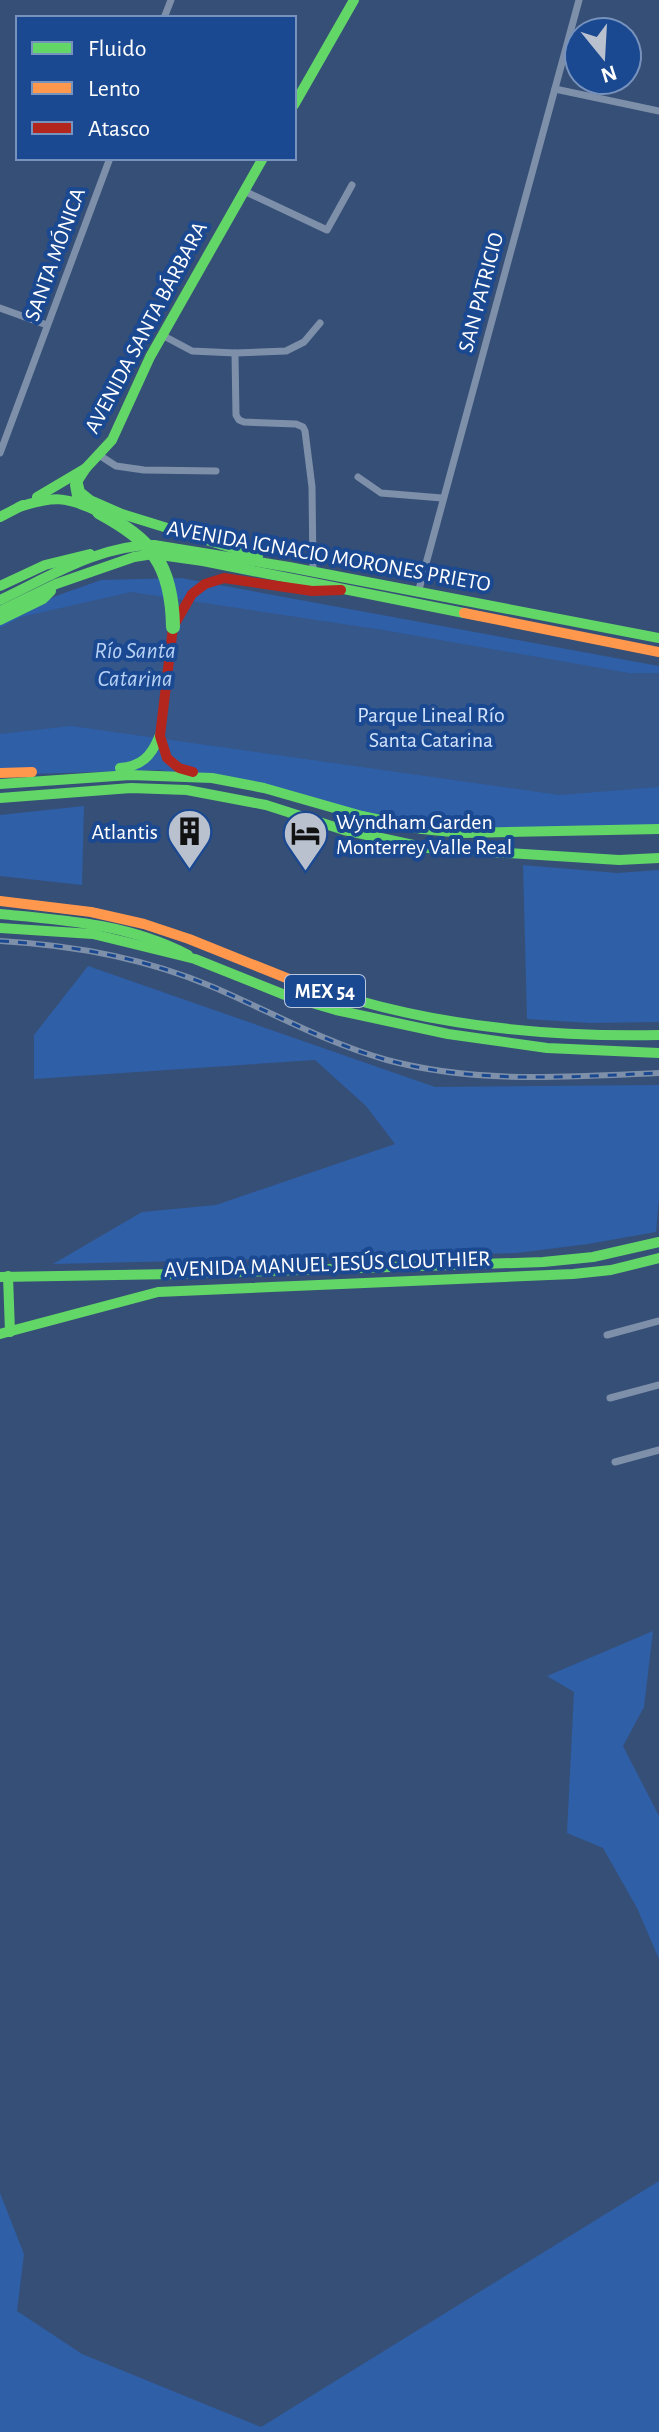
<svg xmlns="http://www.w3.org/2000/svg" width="659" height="2432" viewBox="0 0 659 2432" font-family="'Alegreya Sans',sans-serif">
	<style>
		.green { fill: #2f5fa7 }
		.water { fill: #36578a }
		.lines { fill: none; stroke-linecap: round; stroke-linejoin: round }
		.street { stroke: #7e90a9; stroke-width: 7 }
		.fast { stroke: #63d668; stroke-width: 10 }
		.slow { stroke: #ff974d; stroke-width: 10 }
		.jam { stroke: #b3261e; stroke-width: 10 }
		.rail-casing { stroke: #7e90a9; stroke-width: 6 }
		.rail { stroke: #1b4991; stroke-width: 3; stroke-dasharray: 9; stroke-linecap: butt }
		.fast-bridge { stroke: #63d668; stroke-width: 14 }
		.labels { text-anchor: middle; stroke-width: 8; stroke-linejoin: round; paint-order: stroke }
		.shield { fill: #1b4991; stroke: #bbc8de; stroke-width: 2 }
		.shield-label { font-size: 20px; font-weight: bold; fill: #fff }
		.street-label { font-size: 22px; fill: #fff; stroke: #1b4991 }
		.park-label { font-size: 22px; fill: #d1e2fa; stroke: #1b4991 }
		.poi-label { font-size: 22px; fill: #fff; stroke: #1b4991; text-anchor: start }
		.water-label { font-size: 24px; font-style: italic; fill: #b7d1f5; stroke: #1b4991 }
	</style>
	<rect width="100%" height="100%" fill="#364f76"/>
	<g class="green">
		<path d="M181,578L659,666V828L431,829L160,770L0,775V624L56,596L101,580Z"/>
		<path d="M84,806L82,885L0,876V815Z"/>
		<path d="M523,865L617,873L659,870V1022L590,1023L527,1019Z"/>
		<path d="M88,966L435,1087L659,1085V1197L656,1232L588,1244L517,1253L53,1264L142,1212L216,1205L395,1144L366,1106L315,1060L34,1079V1035Z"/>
		<path d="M653,1631L644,1707L623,1746L659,1816V1959L637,1908L603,1848L567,1833L574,1692L547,1676Z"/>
		<path d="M659,2181V2432H0V2193L24,2254L17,2311L82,2354L261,2427Z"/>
	</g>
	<path class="water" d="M131,592L383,630L629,673H659V787L560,795L71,726L0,734V628L21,617Z"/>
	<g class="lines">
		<g class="street">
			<path d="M164,18L171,0"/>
			<path d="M555,89L659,111"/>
			<path d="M244,191L327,230L352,185"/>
			<path d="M0,308L47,325"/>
			<path d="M162,335L192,351L235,353L286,351L304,342L320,323"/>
			<path d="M235,353L236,415L239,420L244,422L296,424L303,427L305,431L312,487L313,572"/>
			<path d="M0,453L110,158"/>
			<path d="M99,455L116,466L144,470L216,471"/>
			<path d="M358,477L381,493L442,498"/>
			<path d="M418,593L579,0"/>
			<path d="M607,1335L659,1321"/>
			<path d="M610,1398L659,1385"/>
			<path d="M615,1462L659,1450"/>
		</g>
		<g class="fast">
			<path d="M294,105L354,0"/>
			<path d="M78,484L80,492L90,500L122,514L258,556"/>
			<path d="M37,497L86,468L112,440L150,357L263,158"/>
			<path d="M78,501L75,485L86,468"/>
			<path d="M19,507C53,496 66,496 99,512"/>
			<path d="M0,517L23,505"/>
			<path d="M0,586L45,565L90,554"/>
			<path d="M0,600C49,577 99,545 154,545L289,567L659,638"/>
			<path d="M0,611L56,584L134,557L153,554L203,561L464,613"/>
			<path d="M0,620L43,599L51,591"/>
			<path d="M120,768C141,766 151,757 159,737"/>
			<path d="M0,784L130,775L212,778L264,788L362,816L422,829L462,833L659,829"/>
			<path d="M0,798L131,788L187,790L266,805L344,830L427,848L619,860L659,858"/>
			<path d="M0,914C65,920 129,924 188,955"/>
			<path d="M0,928L93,934L195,959L285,995L336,1010L448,1034L547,1048L659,1053"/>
			<path d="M356,1000C454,1028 557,1037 659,1035"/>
			<path d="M8,1276L10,1332"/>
			<path d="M0,1277L175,1274L543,1262L593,1257L659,1242"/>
			<path d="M0,1334L158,1292L573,1274L611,1270L659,1258"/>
		</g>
		<g class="slow">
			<path d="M464,613L659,652"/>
			<path d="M0,773L32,772"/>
			<path d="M0,901L91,912L144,924L189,939L299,983L356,1000"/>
		</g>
		<path class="jam" d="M193,772L179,768L167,758L160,736L173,627L192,594L205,584L224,578L312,591L341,590"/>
		<defs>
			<path id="rail" d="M0,941C73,945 145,958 213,987C271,1012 326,1043 387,1060C476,1084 568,1077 659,1073"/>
		</defs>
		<use href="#rail" class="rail-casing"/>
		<use href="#rail" class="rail"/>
		<path class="fast-bridge" d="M99,512C152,541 172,564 173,627"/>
	</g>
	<defs>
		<symbol id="building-pin" viewBox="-11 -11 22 30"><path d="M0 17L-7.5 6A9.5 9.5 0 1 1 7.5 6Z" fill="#b9c1cf" stroke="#1b4991"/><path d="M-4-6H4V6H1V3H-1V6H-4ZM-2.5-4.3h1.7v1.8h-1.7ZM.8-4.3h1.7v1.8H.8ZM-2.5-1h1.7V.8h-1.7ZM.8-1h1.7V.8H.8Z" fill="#111"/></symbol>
		<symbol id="hotel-pin" viewBox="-11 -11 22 30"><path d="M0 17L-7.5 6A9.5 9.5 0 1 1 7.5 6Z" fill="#b9c1cf" stroke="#1b4991"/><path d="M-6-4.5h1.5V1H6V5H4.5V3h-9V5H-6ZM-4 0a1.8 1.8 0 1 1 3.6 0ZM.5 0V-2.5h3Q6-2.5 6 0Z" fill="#111"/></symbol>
	</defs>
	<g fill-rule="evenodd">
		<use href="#building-pin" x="164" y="806" width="51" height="69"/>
		<use href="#hotel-pin" x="280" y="808" width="51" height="69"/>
	</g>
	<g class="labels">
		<rect class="shield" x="285" y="975" width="80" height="32" rx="6"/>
		<g class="shield-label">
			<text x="325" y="998">MEX 54</text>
		</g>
		<g class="street-label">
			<text transform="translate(54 254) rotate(-70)" y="8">SANTA MÓNICA</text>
			<text transform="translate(480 292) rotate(-75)" y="8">SAN PATRICIO</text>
			<text transform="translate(145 327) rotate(-62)" y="8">AVENIDA SANTA BÁRBARA</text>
			<text transform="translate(329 555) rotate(10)" y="8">AVENIDA IGNACIO MORONES PRIETO</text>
			<text transform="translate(327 1263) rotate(-2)" y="8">AVENIDA MANUEL JESÚS CLOUTHIER</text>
		</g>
		<g class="park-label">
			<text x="431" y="722">Parque Lineal Río<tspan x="431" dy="25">Santa Catarina</tspan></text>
		</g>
		<g class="poi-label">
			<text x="336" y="829">Wyndham Garden<tspan x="336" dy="25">Monterrey Valle Real</tspan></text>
			<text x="158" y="839" text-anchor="end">Atlantis</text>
		</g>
		<g class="water-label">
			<text x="135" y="658">Río Santa<tspan x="135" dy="28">Catarina</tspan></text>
		</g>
	</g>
	<rect x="16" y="16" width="280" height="144" fill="#1b4991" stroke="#7692bd" stroke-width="2"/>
	<rect x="32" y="42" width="40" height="12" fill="#63d668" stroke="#7692bd" stroke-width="2"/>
	<text x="88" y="56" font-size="24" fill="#ffffff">Fluido</text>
	<rect x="32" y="82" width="40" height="12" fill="#ff974d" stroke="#7692bd" stroke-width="2"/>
	<text x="88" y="96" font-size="24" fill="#ffffff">Lento</text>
	<rect x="32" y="122" width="40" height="12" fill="#b3261e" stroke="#7692bd" stroke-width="2"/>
	<text x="88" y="136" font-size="24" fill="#ffffff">Atasco</text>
	<g transform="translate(603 56) rotate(162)"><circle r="38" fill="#1b4991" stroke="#7692bd" stroke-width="2"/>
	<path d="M0-6L14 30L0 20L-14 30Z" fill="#b9c1cf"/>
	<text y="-12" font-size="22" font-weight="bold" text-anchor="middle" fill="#ffffff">N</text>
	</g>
</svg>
